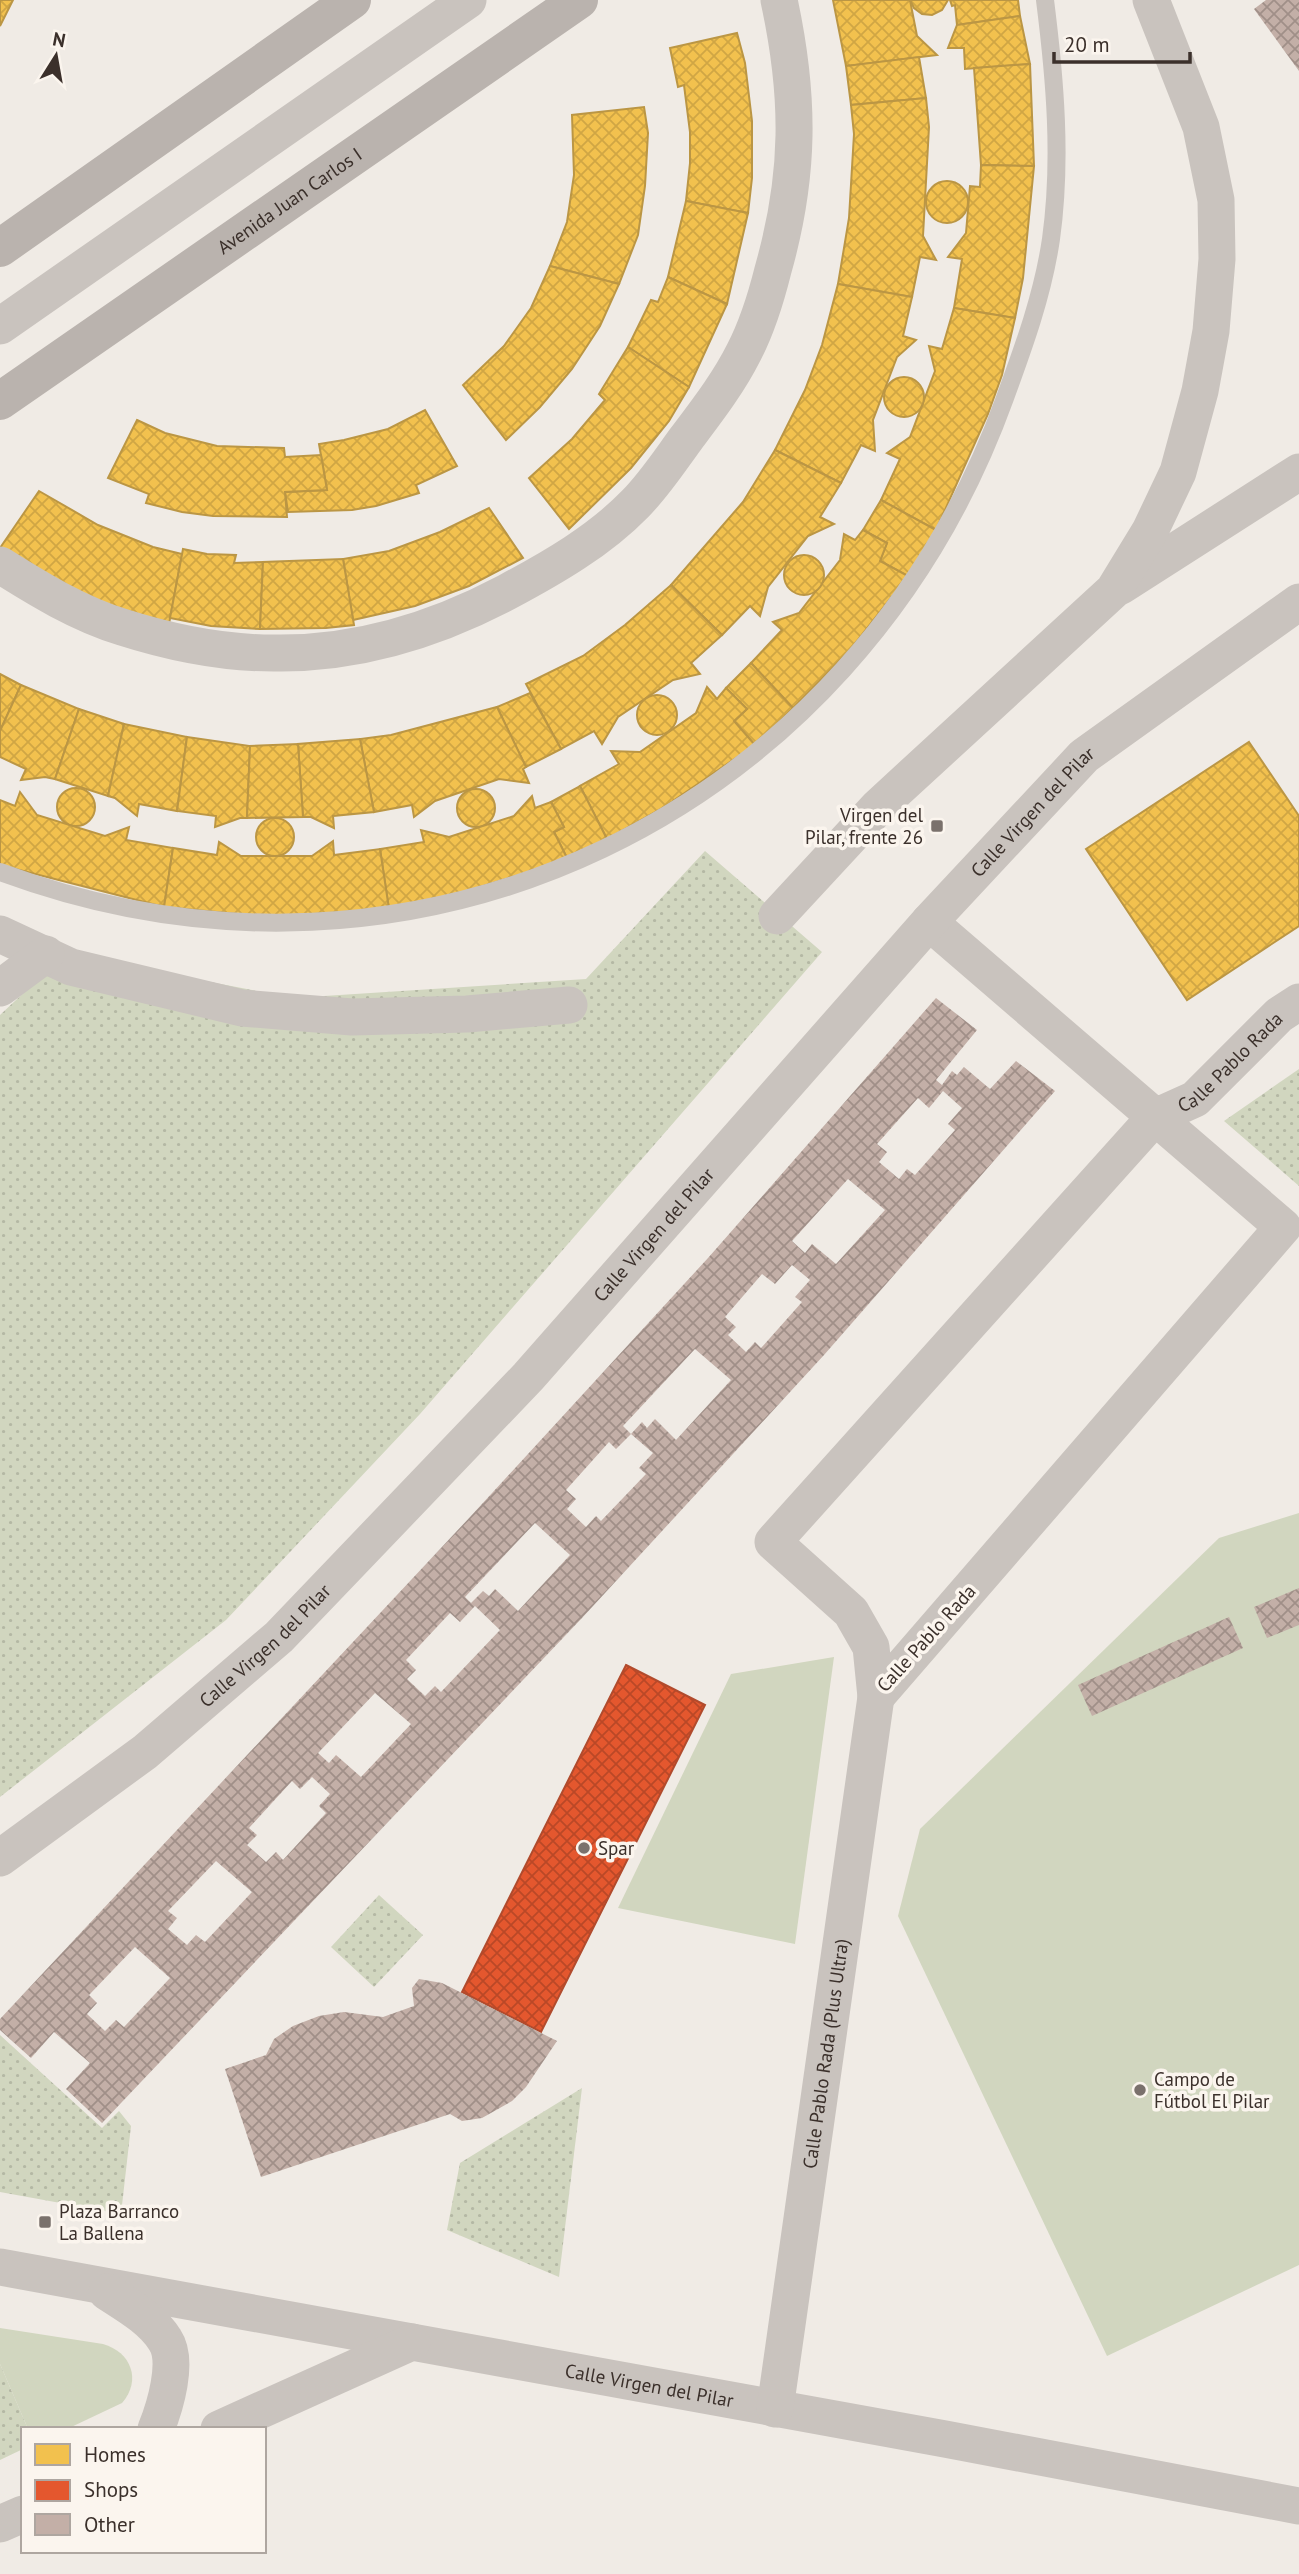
<svg xmlns="http://www.w3.org/2000/svg" width="1299" height="2574" viewBox="0 0 1299 2574" font-family="'PT Sans',sans-serif">
	<style>
		.grass { fill: url(#grass-dots) }
		.garden { fill: #d1d6bf }
		.homes { fill: url(#homes-cross-hatch); stroke: #bb9644; stroke-width: 2 }
		.shops { fill: url(#shops-cross-hatch); stroke: #b14b2d; stroke-width: 2 }
		.building { fill: url(#building-cross-hatch); fill-rule: evenodd }
		.lines { fill: none; stroke-linecap: round; stroke-linejoin: round }
		.lane { stroke: #c9c3be; stroke-width: 18 }
		.street { stroke: #c9c3be; stroke-width: 37 }
		.secondary { stroke: #bab3ae; stroke-width: 38 }
		.poi-dot { fill: #7a716c; stroke: #fbf5ee; stroke-width: 2.5 }
		.labels { text-anchor: middle; stroke-width: 7; stroke-linejoin: round; paint-order: stroke }
		.street-label { font-size: 19px; fill: #3b302b; stroke: #fbf5ee }
		.poi-label { font-size: 19px; fill: #3b302b; stroke: #fbf5ee; text-anchor: start }
	</style>
	<defs>
		<pattern id="grass-dots" width="8" height="8" patternUnits="userSpaceOnUse" patternTransform="scale(1.75)"><rect width="8" height="8" fill="#d1d6bf"/><path d="M2 2h.1M6 6h.1" fill="none" stroke="#b4b8a4" stroke-width="1.8" stroke-linecap="round"/></pattern>
		<pattern id="homes-cross-hatch" width="8" height="8" patternUnits="userSpaceOnUse" patternTransform="scale(1.75)"><rect width="8" height="8" fill="#f2c14e"/><path d="M0 0l8 8M0 8l8-8" fill="none" stroke="#d0a644"/></pattern>
		<pattern id="shops-cross-hatch" width="8" height="8" patternUnits="userSpaceOnUse" patternTransform="scale(1.75)"><rect width="8" height="8" fill="#e4572e"/><path d="M0 0l8 8M0 8l8-8" fill="none" stroke="#ba4827"/></pattern>
		<pattern id="building-cross-hatch" width="8" height="8" patternUnits="userSpaceOnUse" patternTransform="scale(1.75)"><rect width="8" height="8" fill="#c3afa7"/><path d="M0 0l8 8M0 8l8-8" fill="none" stroke="#a08f88"/></pattern>
	</defs>
	<rect width="100%" height="100%" fill="#f0ebe5"/>
	<g class="grass">
		<path d="M705,851L822,952L420,1414L226,1620L0,1797V1015L65,954L293,998L586,979Z"/>
		<path d="M1299,1069V1186L1224,1121Z"/>
		<path d="M379,1895L423,1935L374,1987L331,1947Z"/>
		<path d="M0,2035L102,2128L119,2111L131,2126L121,2214L0,2192Z"/>
		<path d="M582,2088L559,2277L447,2230L460,2163Z"/>
		<path d="M0,2364L28,2429H23V2449L0,2460Z"/>
	</g>
	<g class="garden">
		<path d="M1299,1513V2265L1107,2356L898,1916L920,1829L1219,1538Z"/>
		<path d="M834,1657L795,1944L618,1908L731,1674Z"/>
		<path d="M0,2328L103,2344C131,2352 142,2380 122,2403L67,2429H28L0,2364Z"/>
	</g>
	<g class="homes">
		<path d="M0,0H13L0,26Z"/>
		<path d="M833,0H910L917,36L937,55L846,66Z"/>
		<path d="M910,0H948L942,10L932,15L922,14L914,8Z"/>
		<path d="M950,0H1018L1020,16L957,25L955,5L952,6Z"/>
		<path d="M1020,16L1030,64L965,69L964,48H948L957,25Z"/>
		<path d="M737,33L745,63L752,121V178L748,213L686,201L690,163V132L684,85L678,87L670,48Z"/>
		<path d="M919,57L926,98L851,105L846,66Z"/>
		<path d="M1030,64L1034,166L981,165L974,68Z"/>
		<path d="M926,98L929,127L923,236L936,260L920,257L912,297L838,284L849,218L854,134L851,105Z"/>
		<path d="M644,107L648,133L645,186L638,235L619,284L550,266L567,222L574,175L572,115Z"/>
		<path d="M981,165L1034,166L1023,278L1015,318L954,308L962,259L948,257L966,233L970,186L980,187Z"/>
		<circle cx="947" cy="202" r="21"/>
		<path d="M686,201L748,213L727,304L668,277Z"/>
		<path d="M550,266L619,284L600,326L572,369L540,407L506,440L463,385L504,346L531,308Z"/>
		<path d="M668,277L727,304L689,387L628,347L651,300L658,302Z"/>
		<path d="M838,284L912,297L903,336L916,340L897,357L873,420L875,451L861,445L841,483L775,450L805,390L822,345Z"/>
		<path d="M954,308L1015,318L1002,375L988,414L936,530L881,500L900,459L887,453L910,437L935,371L929,346L942,349Z"/>
		<path d="M628,347L689,387L669,421L631,468L569,529L529,478L572,439L605,400L599,394Z"/>
		<circle cx="904" cy="397" r="20"/>
		<path d="M425,410L457,466L416,485L419,493L376,506L352,510L288,512L285,492L327,490L319,444L344,440L388,429Z"/>
		<path d="M137,420L165,433L217,446L284,448L285,457L321,455L327,490L285,492L287,517L213,516L182,512L146,503L149,494L108,478Z"/>
		<path d="M775,450L841,483L820,517L834,524L808,536L768,587L760,616L750,606L722,635L671,585L743,502Z"/>
		<path d="M39,491L98,525L153,547L182,554L169,624L117,609L69,588L0,548Z"/>
		<path d="M881,500L936,530L908,576L880,561L887,543L863,530Z"/>
		<path d="M489,508L523,558L469,586L415,606L353,620L343,559L389,551L440,532Z"/>
		<path d="M863,530L887,543L880,561L908,576L849,651L793,708L751,663L782,630L773,622L799,613L840,560L844,534L855,540Z"/>
		<path d="M183,549L207,554L236,555L234,563L263,562L260,629L211,626L170,618Z"/>
		<circle cx="804" cy="575" r="20"/>
		<path d="M343,559L354,625L326,628L260,629L263,562Z"/>
		<path d="M671,585L722,635L691,663L700,674L673,680L618,717L602,744L594,731L561,749L526,684L583,656L625,625Z"/>
		<path d="M751,663L793,708L755,745L734,721L747,709L726,688Z"/>
		<path d="M0,674L21,685L0,731Z"/>
		<path d="M21,685L79,709L55,779L45,777L21,780L26,769L0,757V731Z"/>
		<path d="M707,687L717,699L726,688L747,709L734,721L755,745L664,807L607,839L580,786L619,764L611,751L640,752L696,713Z"/>
		<path d="M530,693L561,749L526,767L497,707Z"/>
		<circle cx="657" cy="715" r="20"/>
		<path d="M497,707L526,767L523,769L529,783L499,779L435,801L414,817L412,805L374,812L360,739L391,735Z"/>
		<path d="M79,709L124,724L108,796L55,779Z"/>
		<path d="M124,724L187,737L177,811L139,804L137,816L115,798L108,796Z"/>
		<path d="M187,737L250,746L247,818H240L215,827L216,816L177,811Z"/>
		<path d="M360,739L374,812L333,816L334,828L311,817H303L298,744Z"/>
		<path d="M1249,742L1299,816V926L1187,1000L1086,849Z"/>
		<path d="M298,744L303,817L247,818L250,746Z"/>
		<path d="M580,786L608,841L568,860L554,832L564,827L551,802Z"/>
		<circle cx="76" cy="807" r="19"/>
		<circle cx="476" cy="808" r="19"/>
		<path d="M20,792L37,815L105,836L129,827L126,840L173,848L164,907L0,865V800L15,806Z"/>
		<path d="M532,796L535,808L551,802L564,827L554,832L568,860L428,903L389,909L380,849L424,842L421,830L449,837L514,816Z"/>
		<circle cx="275" cy="837" r="19"/>
		<path d="M333,841L334,855L380,849L389,909L268,917L164,907L173,848L217,855L219,842L241,856H312Z"/>
	</g>
	<path class="shops" d="M626,1665L705,1705L541,2032L462,1992Z"/>
	<g class="building">
		<path d="M1266,0H1299V71L1254,9Z"/>
		<path d="M936,998L977,1030L936,1080L942,1085L952,1071L957,1075L964,1067L990,1089L1016,1061L1055,1091L824,1355L582,1618L102,2123L66,2089L90,2063L54,2032L31,2058L0,2030V2019L470,1517L708,1258ZM943,1091L962,1108L948,1124L955,1130L915,1175L907,1169L899,1179L879,1162L887,1152L877,1144L918,1098L929,1108ZM848,1179L885,1210L836,1264L812,1244L805,1253L792,1241ZM792,1265L810,1280L795,1297L802,1302L761,1348L755,1342L746,1352L728,1335L736,1327L725,1317L762,1274L775,1284ZM695,1349L731,1380L676,1440L655,1419L647,1428L642,1422L631,1434L623,1426ZM631,1434L653,1453L639,1468L646,1474L601,1521L596,1516L586,1527L567,1509L576,1499L566,1490L609,1442L616,1449ZM535,1523L570,1555L518,1611L495,1589L489,1596L483,1591L471,1603L465,1597ZM475,1606L500,1630L441,1692L435,1686L425,1696L407,1679L416,1670L406,1660L450,1613L460,1622ZM375,1693L411,1724L361,1777L336,1755L329,1763L318,1753ZM312,1777L330,1794L319,1806L326,1813L283,1860L276,1852L266,1862L247,1845L257,1835L249,1828L292,1781L300,1789ZM216,1861L252,1892L205,1942L196,1935L187,1945L168,1929L177,1918L168,1911ZM135,1947L170,1978L124,2027L116,2020L105,2031L87,2014L97,2003L89,1995Z"/>
		<path d="M1299,1588V1625L1267,1638L1254,1607Z"/>
		<path d="M1229,1617L1243,1648L1092,1716L1078,1685Z"/>
		<path d="M419,1979L442,1983L557,2041L526,2087L512,2101L482,2118L462,2121L450,2114L261,2177L225,2069L266,2055L274,2039L293,2026L319,2016L344,2012L383,2017L414,2006L412,1988Z"/>
	</g>
	<g class="lines">
		<path class="lane" d="M0,872C417,1027 855,814 1005,398C1024,346 1043,294 1051,239C1062,160 1055,79 1045,0"/>
		<g class="street">
			<path d="M0,326L468,0"/>
			<path d="M0,565C38,589 79,614 122,627C172,643 229,654 281,653C362,653 437,629 507,592C552,568 599,541 635,504C654,485 669,462 685,440C706,412 728,384 744,352C757,327 766,298 773,270C800,175 800,97 779,0"/>
			<path d="M1121,586L1299,472"/>
			<path d="M777,916L878,807L1114,590L1150,531L1178,472L1200,391L1211,331L1217,259L1216,200L1201,127L1151,0"/>
			<path id="s1" d="M929,922L1283,1227L876,1697L871,1647L851,1612L773,1542L1155,1117L1195,1099L1279,1015L1299,1002"/>
			<path d="M0,934L71,967L242,1008L352,1017L467,1014L569,1005"/>
			<path d="M0,988L46,954"/>
			<path id="s2" d="M0,1858L145,1752L279,1637L528,1377L929,922L1084,756L1299,602"/>
			<path id="s3" d="M0,2267L945,2439L1299,2506"/>
			<path d="M107,2292C127,2305 152,2319 165,2340C179,2361 165,2407 156,2429"/>
			<path id="s4" d="M775,2409L876,1697"/>
			<path d="M219,2429L412,2342"/>
			<path d="M0,2524L23,2514"/>
		</g>
		<g class="secondary">
			<path d="M0,248L352,0"/>
			<path id="s5" d="M0,401L579,0"/>
		</g>
	</g>
	<g class="poi-dot">
		<rect x="930" y="819" width="14" height="14" rx="3.5"/>
		<circle cx="584" cy="1848" r="7"/>
		<circle cx="1140" cy="2090" r="7"/>
		<rect x="38" y="2215" width="14" height="14" rx="3.5"/>
	</g>
	<g class="labels">
		<g class="street-label">
			<text dy="7" stroke="none"><textPath href="#s5" startOffset="352">Avenida Juan Carlos I</textPath></text>
			<text dy="7" stroke="none"><textPath href="#s2" startOffset="1474">Calle Virgen del Pilar</textPath></text>
			<text dy="7" stroke="none"><textPath href="#s1" startOffset="1950">Calle Pablo Rada</textPath></text>
			<text dy="7" stroke="none"><textPath href="#s2" startOffset="906">Calle Virgen del Pilar</textPath></text>
			<text transform="translate(926 1638) rotate(-48)" y="7">Calle Pablo Rada</text>
			<text dy="7" stroke="none"><textPath href="#s2" startOffset="340">Calle Virgen del Pilar</textPath></text>
			<text dy="7" stroke="none"><textPath href="#s4" startOffset="359">Calle Pablo Rada (Plus Ultra)</textPath></text>
			<text dy="7" stroke="none"><textPath href="#s3" startOffset="660">Calle Virgen del Pilar</textPath></text>
		</g>
		<g class="poi-label">
			<text x="923" y="822" text-anchor="end">Virgen del<tspan x="923" dy="22">Pilar, frente 26</tspan></text>
			<text x="598" y="1855">Spar</text>
			<text x="1154" y="2086">Campo de<tspan x="1154" dy="22">Fútbol El Pilar</tspan></text>
			<text x="59" y="2218">Plaza Barranco<tspan x="59" dy="22">La Ballena</tspan></text>
		</g>
	</g>
	<rect x="21" y="2427" width="245" height="126" fill="#fbf5ee" stroke="#aea6a0" stroke-width="2"/>
	<rect x="35" y="2444" width="35" height="21" fill="#f2c14e" stroke="#aea6a0" stroke-width="2"/>
	<text x="84" y="2462" font-size="21" fill="#3b302b">Homes</text>
	<rect x="35" y="2480" width="35" height="21" fill="#e4572e" stroke="#aea6a0" stroke-width="2"/>
	<text x="84" y="2497" font-size="21" fill="#3b302b">Shops</text>
	<rect x="35" y="2514" width="35" height="21" fill="#c3afa7" stroke="#aea6a0" stroke-width="2"/>
	<text x="84" y="2532" font-size="21" fill="#3b302b">Other</text>
	<g transform="translate(56 56) rotate(11)" stroke="#fbf5ee" stroke-width="5" paint-order="stroke">
	<path d="M0-5L12 26L0 18L-12 26Z" fill="#3b302b"/>
	<text y="-10" font-size="19" font-weight="bold" text-anchor="middle" fill="#3b302b">N</text>
	</g>
	<path d="M1054 52v10h136v-10" fill="none" stroke="#3b302b" stroke-width="3.5"/>
	<text x="1064" y="52" font-size="21" fill="#3b302b" stroke="#fbf5ee" stroke-width="5" paint-order="stroke">20 m</text>
</svg>
